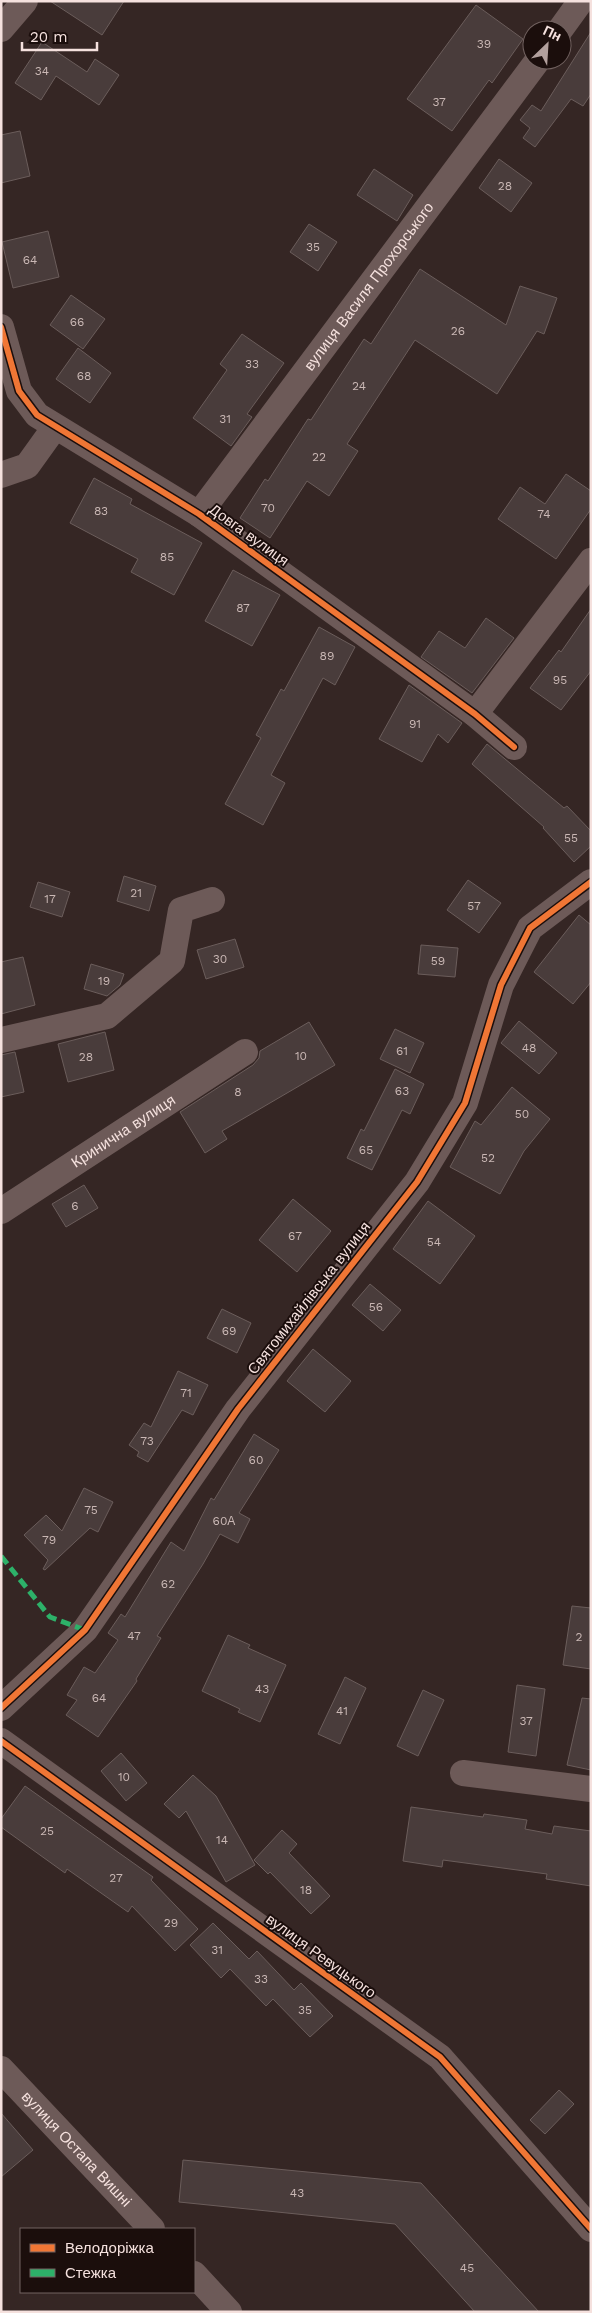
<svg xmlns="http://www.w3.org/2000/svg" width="592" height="2313" viewBox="0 0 592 2313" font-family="'Work Sans',sans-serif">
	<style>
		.building { fill: #493c3b; stroke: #6b5d5b }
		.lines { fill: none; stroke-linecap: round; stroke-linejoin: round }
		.street { stroke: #6d5a58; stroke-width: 26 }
		.quiet { stroke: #2db169; stroke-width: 5; stroke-dasharray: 10 5; stroke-linecap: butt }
		.cycleway-casing { stroke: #1b0e0c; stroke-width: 9 }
		.cycleway { stroke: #f07635; stroke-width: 6 }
		.labels { text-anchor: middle; stroke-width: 4; stroke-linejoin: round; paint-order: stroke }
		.number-label { font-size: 12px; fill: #cab8b5 }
		.street-label { font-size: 15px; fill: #f5e1de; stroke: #1b0e0c }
	</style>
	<rect width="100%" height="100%" fill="#352624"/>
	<g class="building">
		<path d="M50,1H124L102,35Z"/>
		<path d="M476,5L523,39L492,83L489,80L452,131L407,99Z"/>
		<path d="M591,32V94L583,106L571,99L535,147L523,138L530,128L520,120L532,105L541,111Z"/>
		<path d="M42,42L87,72L95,59L119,75L99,105L56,76L41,100L15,83Z"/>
		<path d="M20,131L30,176L1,183V135Z"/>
		<path d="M499,159L532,183L511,212L479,188Z"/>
		<path d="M374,169L413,195L397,221L357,195Z"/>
		<path d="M309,224L337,242L318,271L290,252Z"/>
		<path d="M48,231L59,277L13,288L2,242Z"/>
		<path d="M420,269L506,325L520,286L557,298L544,334L537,331L497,394L415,340L347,444L358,451L329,496L307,481L270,538L240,518L265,479L268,481L308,419L311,420L364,339L371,344Z"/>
		<path d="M71,295L105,319L83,349L50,325Z"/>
		<path d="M242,334L284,363L247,414L252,417L231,446L193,418L227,370L220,364Z"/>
		<path d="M78,348L111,373L90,403L56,379Z"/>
		<path d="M566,474L591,491V509L556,559L498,519L520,487L545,504Z"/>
		<path d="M94,478L132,499L130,504L202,543L174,595L131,572L138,559L70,523Z"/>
		<path d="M233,570L280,595L252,646L205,621Z"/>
		<path d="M591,609V671L561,710L530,688L559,650L561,652Z"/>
		<path d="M486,618L514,638L472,693L421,657L439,631L465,648Z"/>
		<path d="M319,627L355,647L335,685L323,678L271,775L285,783L263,825L225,804L261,738L256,735L281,689L284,691Z"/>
		<path d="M409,685L462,723L448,743L438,734L422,762L379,739Z"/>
		<path d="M487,744L564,808L567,806L591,831V846L574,862L543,828L544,827L472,764Z"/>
		<path d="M124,876L156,886L149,911L117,901Z"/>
		<path d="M468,880L501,903L479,933L447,910Z"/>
		<path d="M38,882L70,892L62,917L30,907Z"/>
		<path d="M579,915L591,925V982L573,1004L534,972Z"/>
		<path d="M235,939L244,967L206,979L197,950Z"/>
		<path d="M421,945L458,948L455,977L418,974Z"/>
		<path d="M23,957L35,1005L1,1014V962Z"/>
		<path d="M91,964L124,974L120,985L107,996L84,989Z"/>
		<path d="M519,1021L557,1053L539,1074L501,1043Z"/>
		<path d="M309,1022L335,1065L222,1131L227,1139L205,1153L180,1112L253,1065L259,1058L260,1051Z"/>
		<path d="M395,1029L424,1043L410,1073L380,1059Z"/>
		<path d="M105,1032L114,1070L68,1082L58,1044Z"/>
		<path d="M15,1052L24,1092L1,1097V1055Z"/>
		<path d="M395,1069L424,1084L410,1114L402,1110L372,1170L347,1158L361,1129L364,1131Z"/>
		<path d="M512,1087L550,1119L524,1151L500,1194L450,1167L475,1121L481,1125Z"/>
		<path d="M84,1185L98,1208L66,1227L52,1204Z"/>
		<path d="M293,1199L331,1231L297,1272L259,1240Z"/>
		<path d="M428,1201L475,1236L440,1284L393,1249Z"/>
		<path d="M370,1284L401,1310L383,1331L352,1305Z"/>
		<path d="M222,1309L251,1323L237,1353L207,1338Z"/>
		<path d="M313,1349L351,1381L325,1412L287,1381Z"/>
		<path d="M178,1371L208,1385L193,1415L182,1410L148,1462L137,1456L139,1452L129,1445L144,1423L151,1427Z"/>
		<path d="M254,1434L279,1450L239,1513L250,1519L238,1543L220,1534L203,1564L157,1636L161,1638L136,1679L137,1681L98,1737L66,1715L77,1700L67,1695L84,1667L95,1673L118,1640L108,1633L121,1614L125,1617L171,1542L184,1551L211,1498L214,1500Z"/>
		<path d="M84,1488L113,1502L98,1532L90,1528L45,1570L43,1569L48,1560L24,1535L46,1515L62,1531Z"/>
		<path d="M572,1606L591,1608V1669L563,1665Z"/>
		<path d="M228,1635L250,1645L248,1648L286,1665L260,1722L238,1712L240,1709L202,1691Z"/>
		<path d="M345,1677L366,1688L340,1744L318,1734Z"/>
		<path d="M517,1685L545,1689L536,1756L508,1752Z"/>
		<path d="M423,1690L444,1700L418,1756L397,1746Z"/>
		<path d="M582,1698L591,1699V1770L567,1765Z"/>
		<path d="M121,1753L147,1783L126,1801L101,1771Z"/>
		<path d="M193,1775L216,1796L255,1865L226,1882L186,1811L179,1818L164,1804Z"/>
		<path d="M25,1786L153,1877L151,1880L198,1929L175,1951L132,1906L128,1912L67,1869L65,1873L1,1827V1819Z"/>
		<path d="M411,1807L483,1817L484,1814L527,1820L525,1829L552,1834L554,1826L591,1831V1886L546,1879L547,1874L443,1860L442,1867L403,1861Z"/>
		<path d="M282,1830L297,1844L289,1853L330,1896L311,1914L270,1872L268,1874L254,1860Z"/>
		<path d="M213,1923L249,1959L257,1951L294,1990L301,1983L333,2016L310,2037L273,1999L266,2006L230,1969L221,1978L190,1945Z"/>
		<path d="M559,2090L574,2104L545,2134L530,2120Z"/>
		<path d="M1,2113L33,2150L1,2177Z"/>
		<path d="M183,2160L421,2183L539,2312H475L395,2224L179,2202Z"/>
	</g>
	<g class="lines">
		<g class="street">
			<path d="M1,29L25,1"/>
			<path d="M560,30L581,1"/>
			<path d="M1,327L19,391L37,415L199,514L475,714L514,747"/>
			<path d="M1,475L27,466L55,427"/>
			<path id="s1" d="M199,514L538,60"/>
			<path d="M475,714L591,561"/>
			<path d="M1,1040L107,1016L172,961L181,910L212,900"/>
			<path id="s2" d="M1,1211L245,1052"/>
			<path d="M1,1708L85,1630L238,1409L417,1182L465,1103L501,985L530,928L591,882"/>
			<path d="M1,1741L440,2057L591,2229"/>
			<path d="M463,1773L591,1789"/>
			<path id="s3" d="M1,2069L152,2229"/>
			<path d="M194,2274L229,2312"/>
		</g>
		<path class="quiet" d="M1,1556L50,1617L85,1630"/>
		<defs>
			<g id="cycleway">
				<path d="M1,327L19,391L37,415L199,514L475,714L514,747"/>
				<path d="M1,1708L85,1630L238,1409L417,1182L465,1103L501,985L530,928L591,882"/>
				<path d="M1,1741L440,2057L591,2229"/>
			</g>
		</defs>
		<use href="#cycleway" class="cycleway-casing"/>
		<use href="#cycleway" class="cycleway"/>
	</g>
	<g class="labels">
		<g class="number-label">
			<text x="484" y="48">39</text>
			<text x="42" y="75">34</text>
			<text x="439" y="106">37</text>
			<text x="505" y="190">28</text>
			<text x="313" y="251">35</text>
			<text x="30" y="264">64</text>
			<text x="77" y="326">66</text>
			<text x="458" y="335">26</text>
			<text x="252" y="368">33</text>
			<text x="84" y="380">68</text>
			<text x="359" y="390">24</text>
			<text x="225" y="423">31</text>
			<text x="319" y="461">22</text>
			<text x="268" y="512">70</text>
			<text x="101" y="515">83</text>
			<text x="544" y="518">74</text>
			<text x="167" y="561">85</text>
			<text x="243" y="612">87</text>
			<text x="327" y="660">89</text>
			<text x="560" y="684">95</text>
			<text x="415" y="728">91</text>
			<text x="571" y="842">55</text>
			<text x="136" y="897">21</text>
			<text x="50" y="903">17</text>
			<text x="474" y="910">57</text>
			<text x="220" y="963">30</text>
			<text x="438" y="965">59</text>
			<text x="104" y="985">19</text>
			<text x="529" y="1052">48</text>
			<text x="402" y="1055">61</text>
			<text x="301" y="1060">10</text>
			<text x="86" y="1061">28</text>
			<text x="402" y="1095">63</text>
			<text x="238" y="1096">8</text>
			<text x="522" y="1118">50</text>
			<text x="366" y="1154">65</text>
			<text x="488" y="1162">52</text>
			<text x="75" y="1210">6</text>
			<text x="295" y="1240">67</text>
			<text x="434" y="1246">54</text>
			<text x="376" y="1311">56</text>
			<text x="229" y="1335">69</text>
			<text x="186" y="1397">71</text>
			<text x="147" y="1445">73</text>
			<text x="256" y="1464">60</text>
			<text x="91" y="1514">75</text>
			<text x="224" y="1525">60А</text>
			<text x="49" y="1544">79</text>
			<text x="168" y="1588">62</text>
			<text x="134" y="1640">47</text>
			<text x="579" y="1641">2</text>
			<text x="262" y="1693">43</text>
			<text x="99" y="1702">64</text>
			<text x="342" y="1715">41</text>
			<text x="526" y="1725">37</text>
			<text x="124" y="1781">10</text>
			<text x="47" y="1835">25</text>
			<text x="222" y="1844">14</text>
			<text x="116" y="1882">27</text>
			<text x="306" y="1894">18</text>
			<text x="171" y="1927">29</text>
			<text x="217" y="1954">31</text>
			<text x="261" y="1983">33</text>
			<text x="305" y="2014">35</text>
			<text x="297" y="2197">43</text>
			<text x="467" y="2272">45</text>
		</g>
		<g class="street-label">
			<text dy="5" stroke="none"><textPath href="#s1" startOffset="284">вулиця Василя Прохорського</textPath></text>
			<text transform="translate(249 535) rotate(36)" y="5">Довга вулиця</text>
			<text dy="5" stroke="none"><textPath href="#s2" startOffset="146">Кринична вулиця</textPath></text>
			<text transform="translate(309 1298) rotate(-52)" y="5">Святомихайлівська вулиця</text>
			<text transform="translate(321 1956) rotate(36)" y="5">вулиця Ревуцького</text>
			<text dy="5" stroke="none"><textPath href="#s3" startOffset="110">вулиця Остапа Вишні</textPath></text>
		</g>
	</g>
	<rect width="592" height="2313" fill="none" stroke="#f5e1de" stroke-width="5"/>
	<rect x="20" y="2228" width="175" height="65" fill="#1b0e0c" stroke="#726260"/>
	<rect x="30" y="2244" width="25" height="8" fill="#f07635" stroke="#726260"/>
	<text x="65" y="2253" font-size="15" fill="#f5e1de">Велодоріжка</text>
	<rect x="30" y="2269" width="25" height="8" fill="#2db169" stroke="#726260"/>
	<text x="65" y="2278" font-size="15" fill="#f5e1de">Стежка</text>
	<g transform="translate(547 45) rotate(25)"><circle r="24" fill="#1b0e0c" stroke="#726260"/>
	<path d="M0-4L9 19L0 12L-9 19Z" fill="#b2a09d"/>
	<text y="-8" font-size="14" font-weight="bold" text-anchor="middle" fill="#f5e1de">Пн</text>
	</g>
	<path d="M22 42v8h75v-8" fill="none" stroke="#f5e1de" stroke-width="2.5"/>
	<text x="30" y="42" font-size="15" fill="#f5e1de" stroke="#1b0e0c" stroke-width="4" paint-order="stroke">20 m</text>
</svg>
